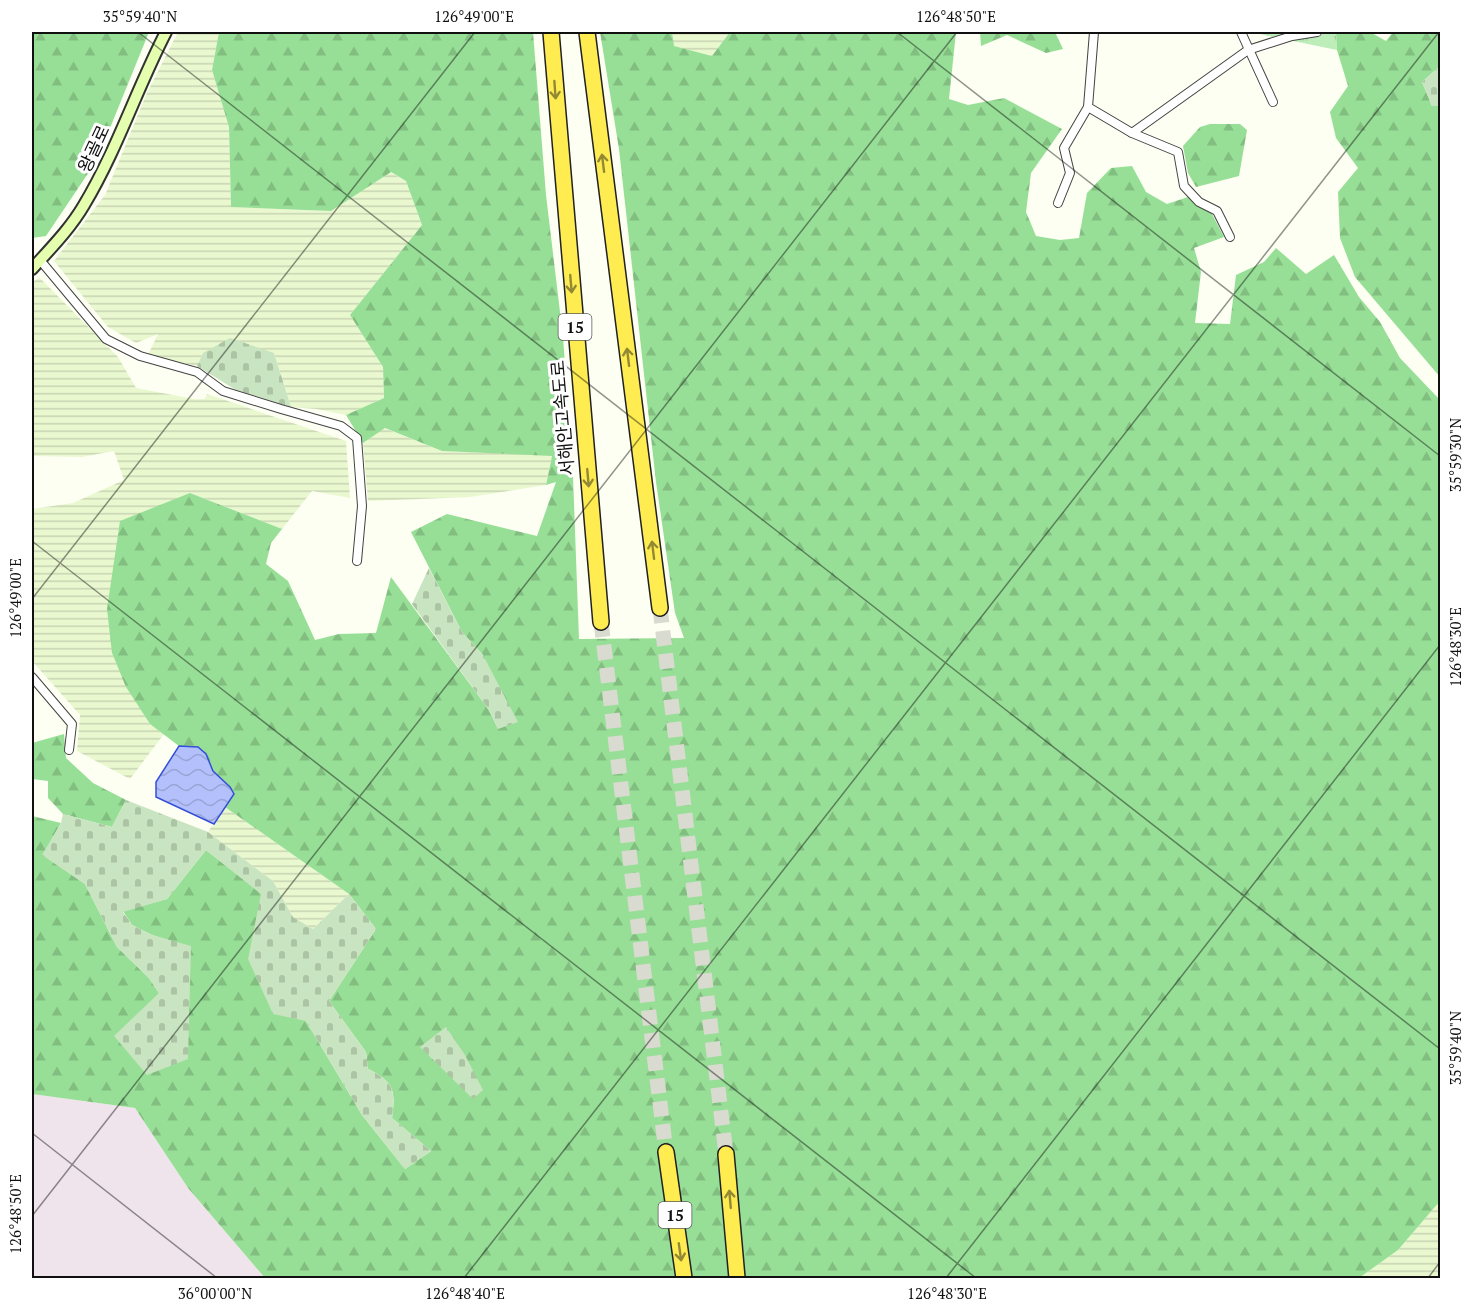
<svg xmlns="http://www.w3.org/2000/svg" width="1472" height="1310" viewBox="0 0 1472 1310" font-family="'PT Serif','Noto Sans KR',serif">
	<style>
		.industrial { fill: #efe4eb }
		.farmland { fill: url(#farmland-rules) }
		.grass { fill: url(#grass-tufts) }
		.forest { fill: url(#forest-firs) }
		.cemetery { fill: url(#cemetery-stones) }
		.water { fill: url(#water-waves); stroke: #344fd7; stroke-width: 1.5 }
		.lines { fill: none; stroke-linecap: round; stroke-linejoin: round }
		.motorway-tunnel { stroke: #d9dbd0; stroke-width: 15; stroke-dasharray: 15 8; stroke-linecap: butt }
		.minor-casing { stroke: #434343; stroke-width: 10 }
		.secondary-casing { stroke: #323232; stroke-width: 14 }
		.motorway-casing { stroke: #212121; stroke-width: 18 }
		.minor { stroke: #fff; stroke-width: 8 }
		.secondary { stroke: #e4ffad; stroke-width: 10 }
		.motorway { stroke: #feec51; stroke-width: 15 }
		.oneway { stroke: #938934 }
		.ticks { fill: none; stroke: #101010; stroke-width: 1.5; stroke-opacity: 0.45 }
		.labels { text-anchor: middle; stroke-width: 6; stroke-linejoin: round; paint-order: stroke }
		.shield { fill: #fff; stroke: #585858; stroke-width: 1.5 }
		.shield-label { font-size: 16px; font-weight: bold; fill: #101010 }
		.street-label { font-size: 18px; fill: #101010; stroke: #fff }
		.neatline { fill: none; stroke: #101010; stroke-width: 2 }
		.ticks-label { font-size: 15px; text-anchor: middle; fill: #101010 }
	</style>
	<defs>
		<pattern id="farmland-rules" width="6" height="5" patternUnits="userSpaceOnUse" patternTransform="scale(1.5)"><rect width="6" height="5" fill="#eaf8d0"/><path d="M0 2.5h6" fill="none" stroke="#c8d4b2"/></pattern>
		<pattern id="grass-tufts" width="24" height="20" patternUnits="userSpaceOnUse" patternTransform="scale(1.5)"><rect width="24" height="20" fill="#bdedb8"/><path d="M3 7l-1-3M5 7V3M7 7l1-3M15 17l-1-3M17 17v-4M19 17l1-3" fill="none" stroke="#a1ca9d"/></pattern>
		<pattern id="forest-firs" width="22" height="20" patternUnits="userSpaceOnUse" patternTransform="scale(1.5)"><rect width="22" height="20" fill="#97df96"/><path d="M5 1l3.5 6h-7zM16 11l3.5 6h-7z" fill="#81be80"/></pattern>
		<pattern id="cemetery-stones" width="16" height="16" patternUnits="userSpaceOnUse" patternTransform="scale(1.5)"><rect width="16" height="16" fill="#c9e4c0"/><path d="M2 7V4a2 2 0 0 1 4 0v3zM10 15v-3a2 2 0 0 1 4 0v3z" fill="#acc3a4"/></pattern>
		<pattern id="water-waves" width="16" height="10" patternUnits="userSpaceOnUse" patternTransform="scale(1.5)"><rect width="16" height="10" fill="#b3c0fb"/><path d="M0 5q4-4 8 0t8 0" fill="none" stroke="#99a4d6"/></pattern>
	</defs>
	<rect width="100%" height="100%" fill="#fcfff2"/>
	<path class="industrial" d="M32,1094L135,1108L188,1188L265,1278H32Z"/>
	<g class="farmland">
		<path d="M178,32H219L212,70L229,126L231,207L331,211L390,172L406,181L422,225L350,315L383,367L384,398L346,415L316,409L291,407L274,353H203L197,366L148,355L158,334L136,343L108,327L54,261L105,195L146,95Z"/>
		<path d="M672,32H730L712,56L673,46Z"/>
		<path d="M39,277L118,357L136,388L194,399H205L207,394L346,441L350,498L312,491L282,529L190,493L112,653L127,687L150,724L164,734L130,779L77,751L80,715L32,661V509L73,503L124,480L114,451L82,457L32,456V283Z"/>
		<path d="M384,428L442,451L552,455L546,485L470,497L368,501L363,443Z"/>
		<path d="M225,807L349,894L313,929L293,917L273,881L208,832Z"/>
		<path d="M1440,1201V1278H1359L1398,1250Z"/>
	</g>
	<path class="grass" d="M1250,32H1336L1337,50Z"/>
	<g class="forest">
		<path d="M32,32H149L97,160L46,236L32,238Z"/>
		<path d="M219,32H533L546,195L563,337L573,476L579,639L684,638L675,613L656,482L619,149L600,32H672L674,46L712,56L730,32H956L949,99L968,105L1004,98L1062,129L1031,173L1026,212L1036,236L1060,240L1079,238L1087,193L1111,168L1132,166L1146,192L1167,204L1191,196L1212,214L1224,237L1194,248L1201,272L1195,323L1230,324L1236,275L1264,262L1276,248L1306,274L1334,255L1359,297L1380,322L1400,358L1440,400V1201L1398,1250L1359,1278H265L188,1188L135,1108L32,1094V816L61,823L43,855L85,884L117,947L149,978L159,993L147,1075L191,947L152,935L132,925L123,911L167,899L206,850L262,894L249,959L306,1021L362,1115L405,1169L431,1151L392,1118C396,1090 394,1082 368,1069L366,1052L329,1001L376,929L349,894L225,807L234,794L230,787L213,771L206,754L198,747L179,746L150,724L126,687L112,653L107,609L120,521L190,493L282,529L271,543L266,564L288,581L315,640L339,634L376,633L391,577L489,710L498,729L483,655L462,632L411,532L447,514L537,536L556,482L546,485L552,456L442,451L385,428L363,443L346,415L384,398L383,367L350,315L422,225L406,181L391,172L331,211L231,207L229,127L212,70Z"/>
		<path d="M980,32H1055L1063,49L1046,53L1007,35L981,46Z"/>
		<path d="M1336,32H1370L1386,41L1393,32H1440V66L1422,82L1432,106H1440V377L1355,277L1340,238L1338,192L1358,168L1336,138L1330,112L1348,86L1337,50Z"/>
		<path d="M1210,124H1240L1247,130L1239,176L1196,187L1188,173L1183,146L1200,127Z"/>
		<path d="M64,734L66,758L93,783L126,800L112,827L63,814L48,798V781L32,779V743Z"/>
	</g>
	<g class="cemetery">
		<path d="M1440,66V106H1432L1422,82Z"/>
		<path d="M230,338L274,353L291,407L236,390L197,366L203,353Z"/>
		<path d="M429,568L462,632L483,655L518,722L498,729L489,710L412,604Z"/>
		<path d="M126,800L208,832L273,881L293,917L313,929L349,894L376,929L329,1001L366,1052L368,1069C395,1083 395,1090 392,1118L431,1151L405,1169L362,1115L306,1021L273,1014L248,959L261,894L206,850L167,899L123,912L132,925L152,935L191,946L188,1059L147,1075L114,1036L159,993L149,978L117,947L85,884L42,855L61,823L63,814L112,827Z"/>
		<path d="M446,1027L465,1055L483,1090L473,1099L420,1047Z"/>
	</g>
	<path class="water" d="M179,746L198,747L206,754L213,771L230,787L234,794L214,824L156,797V782Z"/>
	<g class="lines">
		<g class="motorway-tunnel">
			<path d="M660,608L726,1154"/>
			<path d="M601,622L666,1152"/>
		</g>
		<defs>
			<g id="minor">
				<path d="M1094,32L1088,107L1132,133L1248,50L1292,36L1317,32"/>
				<path d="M1241,32L1273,102"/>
				<path d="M1132,133L1178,152L1184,186L1199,202L1217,211L1230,237"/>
				<path d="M1058,203L1070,173L1064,148L1088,107"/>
				<path d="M40,260L106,339L140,356L197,372L223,391L281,409L341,426L357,438L362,506L357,561"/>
				<path d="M32,677L72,724L69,750"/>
			</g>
			<path id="secondary" d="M32,269C50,249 70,229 84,205C117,150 137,88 166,32"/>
			<g id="motorway">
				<path d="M551,32L601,622"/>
				<path d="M587,32L660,608"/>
				<path d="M666,1152L684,1278"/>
				<path d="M726,1154L737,1278"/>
			</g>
		</defs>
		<use href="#minor" class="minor-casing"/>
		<use href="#secondary" class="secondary-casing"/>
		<use href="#motorway" class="motorway-casing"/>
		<use href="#minor" class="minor"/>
		<use href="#secondary" class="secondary"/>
		<use href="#motorway" class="motorway"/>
	</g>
	<defs><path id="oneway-shaft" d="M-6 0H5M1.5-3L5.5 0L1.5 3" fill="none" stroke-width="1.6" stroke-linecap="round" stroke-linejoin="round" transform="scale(1.5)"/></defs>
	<g class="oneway">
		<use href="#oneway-shaft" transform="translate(555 90) rotate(86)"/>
		<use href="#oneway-shaft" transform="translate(603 163) rotate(-97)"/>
		<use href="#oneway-shaft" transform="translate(571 284) rotate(85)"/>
		<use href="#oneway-shaft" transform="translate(628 357) rotate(-97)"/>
		<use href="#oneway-shaft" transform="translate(588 478) rotate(85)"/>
		<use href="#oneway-shaft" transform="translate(653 550) rotate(-97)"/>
		<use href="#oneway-shaft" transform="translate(730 1199) rotate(-95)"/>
		<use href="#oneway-shaft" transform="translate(680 1252) rotate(82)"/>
	</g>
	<path class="ticks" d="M138,32L1440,1049M897,32L1440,456M32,541L976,1278M32,599L475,32M32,1133L217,1278M32,1216L957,32M464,1278L1439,32M946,1278L1440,645M1428,1278L1440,1262"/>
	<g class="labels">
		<g class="shield">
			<rect x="558.5" y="314" width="33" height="26" rx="4.5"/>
			<rect x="658.5" y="1202" width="33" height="26" rx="4.5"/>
		</g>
		<g class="shield-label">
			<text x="575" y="333">15</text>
			<text x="675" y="1221">15</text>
		</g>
		<g class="street-label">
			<text transform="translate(94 149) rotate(-65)" y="6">왕골로</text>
			<text transform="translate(563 418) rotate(-95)" y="6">서해안고속도로</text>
		</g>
	</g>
	<rect width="1472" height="1310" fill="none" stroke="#ffffff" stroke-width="66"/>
	<rect x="33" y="33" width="1406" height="1244" class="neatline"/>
	<g class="ticks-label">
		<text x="140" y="22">35°59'40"N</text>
		<text x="474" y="22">126°49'00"E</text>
		<text x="956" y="22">126°48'50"E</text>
		<text transform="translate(1456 455) rotate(-90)" y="5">35°59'30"N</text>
		<text transform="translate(16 598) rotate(-90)" y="5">126°49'00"E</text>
		<text transform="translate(1456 647) rotate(-90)" y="5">126°48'30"E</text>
		<text transform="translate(1456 1048) rotate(-90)" y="5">35°59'40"N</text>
		<text transform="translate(16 1214) rotate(-90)" y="5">126°48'50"E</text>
		<text x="215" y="1299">36°00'00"N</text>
		<text x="465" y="1299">126°48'40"E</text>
		<text x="947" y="1299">126°48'30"E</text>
	</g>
</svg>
